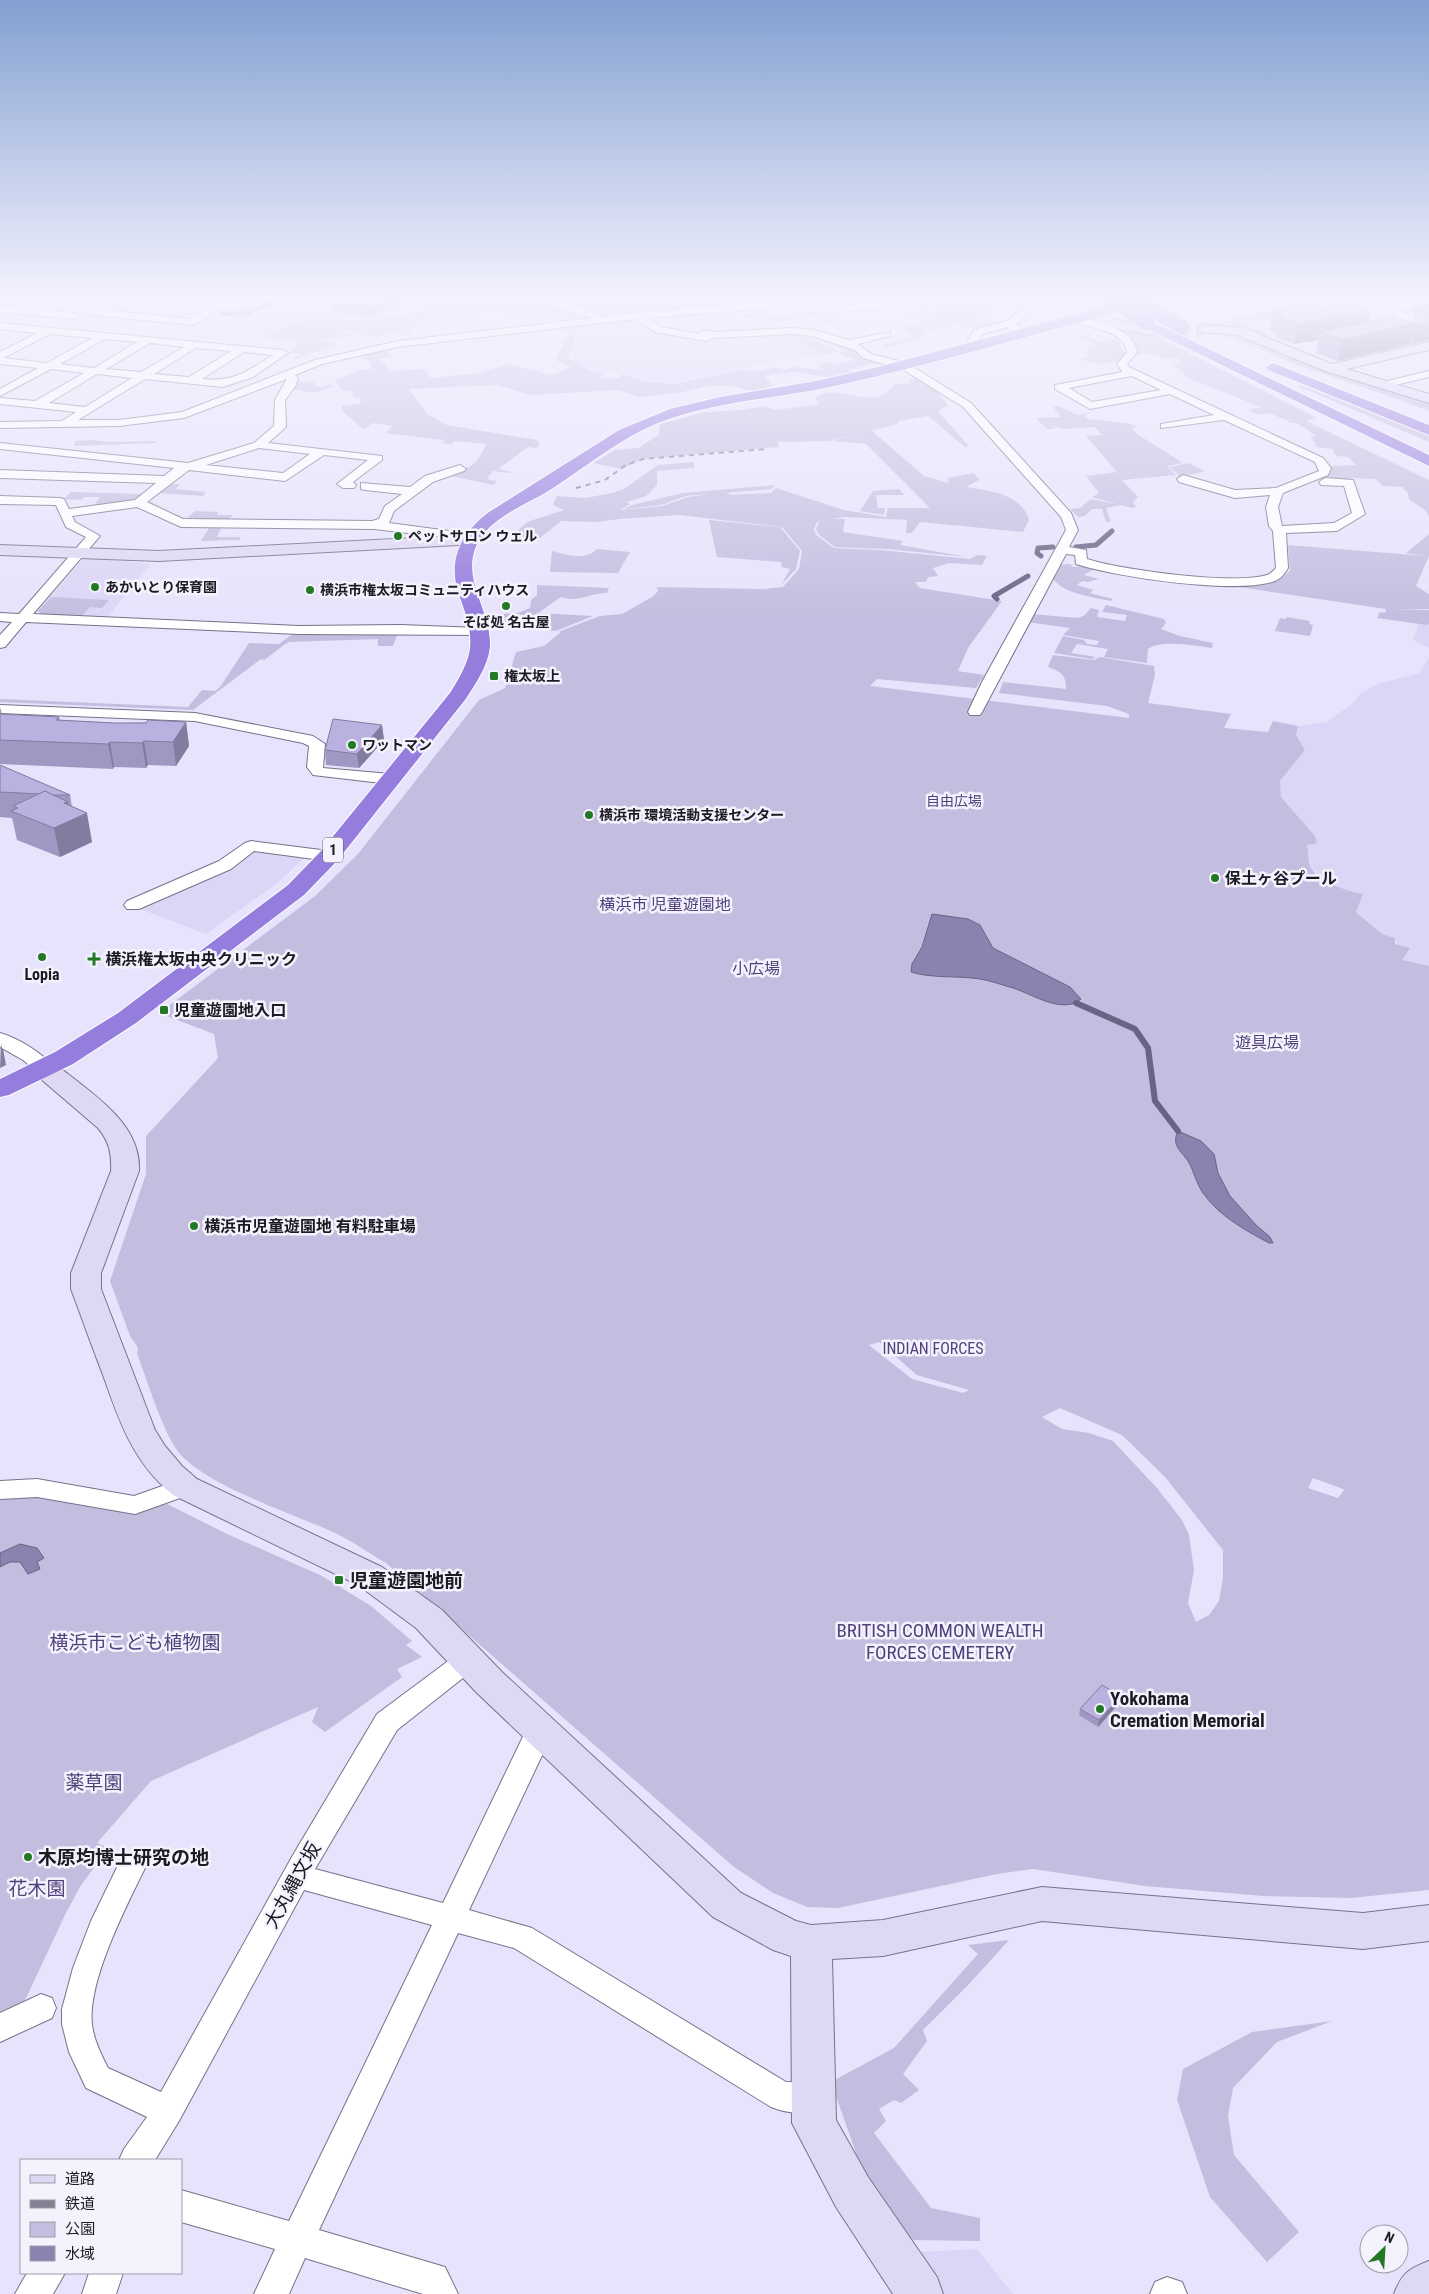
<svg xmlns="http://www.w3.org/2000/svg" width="1429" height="2294" viewBox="0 0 1429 2294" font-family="'Roboto Condensed','Noto Sans JP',sans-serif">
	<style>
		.built { fill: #dbd6f5 }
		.green { fill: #c3bedf; fill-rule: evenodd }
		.water { fill: #8b82af; stroke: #6a6385 }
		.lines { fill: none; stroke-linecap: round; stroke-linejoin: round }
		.stream-far2 { stroke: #6a6385; stroke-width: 4 }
		.stream-far1 { stroke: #6a6385; stroke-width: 5 }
		.stream { stroke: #6a6385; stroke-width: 6 }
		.secondary-tunnel { stroke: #bebbd1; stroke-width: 15; stroke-dasharray: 15 8; stroke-linecap: butt }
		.street-casing { stroke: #767288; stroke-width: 2 }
		.secondary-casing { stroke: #767288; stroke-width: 2 }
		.highway-casing { stroke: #fff; stroke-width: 2 }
		.street { fill: #fff; fill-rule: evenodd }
		.secondary { fill: #dfd8f5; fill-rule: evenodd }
		.highway { fill: #947ddd; fill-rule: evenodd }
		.rail { stroke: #838091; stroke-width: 2; stroke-dasharray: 5 5; stroke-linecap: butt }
		.highway-bridge-casing { stroke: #fff; stroke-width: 16; stroke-linecap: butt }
		.highway-bridge { stroke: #947ddd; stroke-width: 15 }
		.wall { fill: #a098c2 }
		.shaded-wall { fill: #827c9e }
		.building { fill: #bab1e1; stroke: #827c9e }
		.poi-dot { fill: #237824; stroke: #f4f3fd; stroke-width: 2 }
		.labels { text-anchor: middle; stroke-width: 5; stroke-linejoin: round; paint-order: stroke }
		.far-poi-label { font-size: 14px; font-weight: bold; fill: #1c1a23; stroke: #f4f3fd; text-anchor: start }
		.far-park-label { font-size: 14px; fill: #50417c; stroke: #f4f3fd }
		.shield { fill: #f4f3fd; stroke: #5d5b64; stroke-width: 1 }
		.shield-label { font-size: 15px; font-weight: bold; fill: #1c1a23 }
		.poi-label { font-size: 16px; font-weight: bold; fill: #1c1a23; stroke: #f4f3fd; text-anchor: start }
		.park-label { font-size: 16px; fill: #50417c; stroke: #f4f3fd }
		.near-poi-label { font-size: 19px; font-weight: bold; fill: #1c1a23; stroke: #f4f3fd; text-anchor: start }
		.near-park-label { font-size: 19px; fill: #50417c; stroke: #f4f3fd }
		.near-street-label { font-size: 19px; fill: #1c1a23; stroke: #f4f3fd }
	</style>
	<rect width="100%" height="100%" fill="#e7e3fc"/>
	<g class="built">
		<path d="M279,298H539L541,300L472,303L372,319L303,320L258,338L208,339L175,336L187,327L260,309L270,301Z"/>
		<path d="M553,298H839L619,316L562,305Z"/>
		<path d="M634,319L695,339L728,340L740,335L744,338L776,335L788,337L804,334L841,352L767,362L727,374H712L671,383L651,382L621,373H598L585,366L582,361L569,359L578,335L570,326Z"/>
		<path d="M90,558L151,564L108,616L116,620L38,611L83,559Z"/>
		<path d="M1429,621V648L1413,640L1419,623Z"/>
		<path d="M1429,657V971L1401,960L1395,938L1382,934L1356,911L1363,894L1349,892L1326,881L1311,868L1307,845L1315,836L1281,797L1280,781L1305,750L1296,735L1298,726L1327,722L1352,704L1360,694L1377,684L1420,673Z"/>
		<path d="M253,850L306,856L276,884L206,934L140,909Z"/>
		<path d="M977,2249L1013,2294H944L917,2252Z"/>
	</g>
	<g class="green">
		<path d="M558,298H700L708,305C669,308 590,323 558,298Z"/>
		<path d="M943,298H1026L1023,306L997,307L980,315L998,323L975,329L957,324L922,333L926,336L919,339L917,342L911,341L886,347L882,345L914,336L902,327L922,323L920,320L933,317L923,313L904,315L903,312L927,309L938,311Z"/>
		<path d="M1377,298L1382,303C1375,303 1372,300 1366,300C1353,300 1343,307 1330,303L1246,325L1274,336L1269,337L1242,327L1206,326L1210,323L1215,324L1308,299Z"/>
		<path d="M540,300L549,306L595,318L570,321L565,317L557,318L558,316L541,318L530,314L515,315L502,310L462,315L463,317L445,319L447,324H442L440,320C430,317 414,322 408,330L413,332H409L411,334L396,335L400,332C391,331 380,338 369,337L378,336L358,334L335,328L353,336L317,340L336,344L297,359L294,358L300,354L288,353L300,342L262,337L304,320H372L475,303Z"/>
		<path d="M814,311H838L840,313L833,315L840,320L830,324H812L809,321L825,322L829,318L823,315L797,318L798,320L772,321L760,315L762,318H746L743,316L760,312L766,315Z"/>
		<path d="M569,327L576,335L568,360L581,361L587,370L602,374L601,379L620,378L623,374L648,382L673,384L741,370L759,371L776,367L785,370L794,367L821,370L823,369L819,367L822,366L818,364L827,362L837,365L855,360L838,353L844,351L807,334L857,349L881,362L848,370L854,372L830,378L796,372L765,376L773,386L753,391L732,386H707L678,393L639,397L619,390L530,395L497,385L409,389L427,414L447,425L537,440L540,445L535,448L528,447L498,469L511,472L510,473L493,471L487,479L497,481L494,485L446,475C469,469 476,467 486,444L455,441L451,444L443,443L444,440L385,433L393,426L373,423L363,429L342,411V406L361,403L360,398L353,397L352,391L342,390L335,380L359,370H369L372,365L360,354L384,349L391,357L380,359L390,371L424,369L431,378L479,373L508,364L551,375L571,367L555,360L570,333L563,330Z"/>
		<path d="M1211,330H1223L1429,400V411C1388,395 1347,382 1306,368C1273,356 1242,339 1208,333Z"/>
		<path d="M1124,332L1153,335L1317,418L1306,421L1429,480V516L1426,511L1409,499L1408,493L1402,487L1382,486L1376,479L1351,478V482L1318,479L1327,475L1331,470V466L1356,465L1348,457L1336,456L1332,449L1317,447L1311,437L1316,436L1297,423H1286L1291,422L1269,413L1259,415L1248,410L1261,407L1188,378L1173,364L1182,362L1178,358L1166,359L1151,353L1135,355L1137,352Z"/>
		<path d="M1084,336L1100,342L1118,339L1125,355C1113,367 1096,364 1081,360L1092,355L1086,353L1089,348L1081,347L1097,345L1081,338L1071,337Z"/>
		<path d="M808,337L840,352L824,354L794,339Z"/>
		<path d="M916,378L934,388L948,405L938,411L968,445L966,448L928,416L900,421L897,424L829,441L777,442L779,447L642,459L622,469L593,463L615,450L639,448L659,434L660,424L706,412L741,410L764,406L777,410L819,404L815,398C818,396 822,393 826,393C849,389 879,411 894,384L909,383L910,379Z"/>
		<path d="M319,381L313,383L317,387L314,388L333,384V387C325,389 316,394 305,392C301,391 299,390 293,390L297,382Z"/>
		<path d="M1302,385L1429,434V442L1298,386Z"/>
		<path d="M1059,406L1077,415L1092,412L1084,416L1088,419L1126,423L1137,426L1133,429L1137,434L1183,463L1167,466L1177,476L1179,475L1169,467L1188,463L1205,471L1178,478L1176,475L1122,480L1138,497L1133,502L1136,507L1132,508L1092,497L1099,493L1086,476L1117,472L1086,436L1102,435L1095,427L1064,429L1051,426L1055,429H1047L1036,418L1061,417L1053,407Z"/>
		<path d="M871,430L924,476L949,483L947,478L974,473L979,480L966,487C990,491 1021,493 1029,520L1023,532L920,522L912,533H906L907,520L845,517L831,519H845L843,532L903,541L900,545L967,557L887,549L835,547L819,535L816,529L819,522L824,520L817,522L814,529L816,535L834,548L881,550L970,559L977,555L987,556L982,565L949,563L933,568L938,576L928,577L926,582H915L920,588L1002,601L968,648L958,671L984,675L976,688L877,679L870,686L1129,718V714L1107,706L999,693L1003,682L1066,689C1066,675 1062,672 1048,667L1053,655L1094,660L1100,657L1154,666L1155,675L1148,703L1231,714L1224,728L1268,732L1273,721L1298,726L1296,735L1305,750L1280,781L1281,797L1315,836L1317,843L1307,845C1309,852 1308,863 1311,868C1319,882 1349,892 1363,894L1356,912L1382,934L1395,938V944L1410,948L1402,960L1429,966V1890L1351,1898L1263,1896L1145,1886L1033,1869L997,1874L838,1908L807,1907L773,1893L734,1867L386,1563C370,1554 354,1542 337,1534C293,1513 213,1489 181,1455C164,1437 147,1379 137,1354L138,1348L130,1336L110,1281L146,1174V1136L218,1058L214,1034L159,1013L315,896L358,854L479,700L505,688L516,652L544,646L561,632H558L600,616L622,614L652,597L658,591L657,587L763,589L783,587L799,569L802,551L782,527L679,515L619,519L598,522L561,521L540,538L511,537L527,522L564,510L553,505L557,496L585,498L612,493L624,489L658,465L694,462V468L657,471V485L646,496L627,502L630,504L620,510L662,506L688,497L725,492L731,495L771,493L776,488L844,510L886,517L888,508H930L866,444L833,441ZM879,1342L917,1375L969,1390L963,1393L912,1379L869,1345ZM1060,1408L1122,1435L1165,1477L1223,1550V1577L1219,1601L1209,1615L1196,1622L1188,1603L1194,1570L1189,1535L1182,1520L1157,1488L1113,1441L1089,1433L1062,1429L1042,1417ZM1313,1478L1343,1489L1344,1490L1338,1498L1308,1488Z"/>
		<path d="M91,440L109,442L154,441L156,443L74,446L75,441Z"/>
		<path d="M167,484H180L176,489L206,492L203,496L157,493Z"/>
		<path d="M775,485L772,489L686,496L661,505L624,509L632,505L683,493Z"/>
		<path d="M899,489L904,495H876L878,508H885L884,515L860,511L873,491Z"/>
		<path d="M71,492L142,494L136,501L93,507L100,497H84L81,500L64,499Z"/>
		<path d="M1091,499L1122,505L1106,508L1111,522H1106L1102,509H1092L1085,516L1078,517L1070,509L1080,508Z"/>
		<path d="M195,511L218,512L217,515H233L227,521H185L177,517L187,518Z"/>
		<path d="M709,520L780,527L800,551L796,569L781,585L790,569L782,567L781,562L717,557Z"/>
		<path d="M209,528H221L217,537H241L239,540L201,541Z"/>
		<path d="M1429,534V556L1416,586L1429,594V609L1392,610H1429V624L1427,625L1377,618L1380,612L1385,613L1386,609L1239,587C1258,585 1274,584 1290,571L1288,545L1426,556L1406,553Z"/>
		<path d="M597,549L630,552L618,573L550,572L552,551C567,555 586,561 597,549Z"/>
		<path d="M1070,564L1073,567L1085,566L1095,569L1084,575L1099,579L1088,582L1082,581L1077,585L1093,590L1090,593L1113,599L1111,601C1092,597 1062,594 1051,576L1058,565Z"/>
		<path d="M537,585L609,588L607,593C589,593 579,603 561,597L538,613L593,616L556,631L500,625L498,614L518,613L530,608L531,600L537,595Z"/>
		<path d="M51,597L109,600L102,608L90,607L80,618L43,616L38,611Z"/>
		<path d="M1106,605L1164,619L1166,623L1161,629L1180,636L1213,643L1212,648C1196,646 1162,639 1148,649L1147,663L1104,657L1108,649L1077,644L1071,653L1096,657L1092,659L1054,653L1063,636L1084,640L1087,644L1097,645L1099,641L1063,635L1070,628L1027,622L1031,614L1078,618L1085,615L1091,608L1099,610L1097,617L1125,621L1127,615L1102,612Z"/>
		<path d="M1287,617L1310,621L1309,624L1313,625L1310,636L1275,631L1280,618L1286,619Z"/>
		<path d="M398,633L393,646H378V639L288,642L264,660L261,659L193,710L0,702V699L188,707L202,690L215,691L220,687L249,643L279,644L291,635Z"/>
		<path d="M0,1492L165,1503L225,1533L322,1576L371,1606L412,1641L406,1645L422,1657L397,1669L402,1677L325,1732L312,1722L318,1707L151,1781L97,1843L109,1848L81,1885L65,1915L20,2011L0,2021Z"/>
		<path d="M1009,1940L970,1983L923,2030L927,2041L903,2074L919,2090L901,2103L894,2100L879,2109L886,2121L874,2133L931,2208L980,2218V2241L912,2240L863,2173L831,2082L894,2048L978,1954L968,1945Z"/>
		<path d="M1332,2021L1277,2042L1233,2088L1228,2116L1234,2155L1299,2232L1267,2262L1210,2197L1177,2100L1183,2069L1252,2032Z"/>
	</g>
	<g class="water">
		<path d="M932,914L968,919L980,925L993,948L1070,987L1081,999C1063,1015 1032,994 1013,988C999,984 986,979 972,978C951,976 931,978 911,972L912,964L922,947Z"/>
		<path d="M1178,1131L1201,1141L1214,1154L1218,1173L1230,1196L1256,1225L1270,1237L1273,1243H1269C1245,1230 1219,1216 1203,1193C1196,1183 1194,1171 1188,1161C1181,1151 1171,1145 1178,1131Z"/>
		<path d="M20,1544L37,1548L44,1558L37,1562L40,1569L28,1574L20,1562H10L0,1567V1553Z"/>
	</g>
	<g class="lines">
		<path class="stream-far2" d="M221,314L248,313L281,298"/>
		<g class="stream-far1">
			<path d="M1076,547L1096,545L1112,531"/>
			<path d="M1041,556L1037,553L1038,548L1053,547"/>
			<path d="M997,599L994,596L1028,576"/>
		</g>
		<path class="stream" d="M1076,1003L1135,1029L1148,1048L1155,1101L1178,1131"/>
		<path class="secondary-tunnel" d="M1150,331L1205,329"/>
		<defs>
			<g id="street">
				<path d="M56,298H92L106,302L101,305L61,301Z"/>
				<path d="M143,298H179L235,304L244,298H256L240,309L222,308L193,325L84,314L79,311L84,308L191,319L210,307L148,301Z"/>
				<path d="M540,298C556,298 583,309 600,314L601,317C691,307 780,298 871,298L866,301L646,318L662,327L698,334L703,330L714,332L793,328L813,330L849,340L890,332V336L858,344L871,354L907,363L971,403L1071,513L1078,530L1069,547L1086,550L1087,559C1120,570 1235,585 1267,575C1270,574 1273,571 1276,568L1273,531L1269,526L1266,507L1270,495L1235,498L1179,482L1177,479L1183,475L1235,490L1276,488L1319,471L1315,462L1224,420L1161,428V424L1214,415L1170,394L1090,409L1055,389V385L1122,372L1117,364L1127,352C1121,325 1087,332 1071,318C1079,311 1118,328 1127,335C1133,340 1135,345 1137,352L1127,364L1129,367L1323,458L1331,468L1328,475L1283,493L1278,507L1282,526L1334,523L1352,513L1344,486L1321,485L1319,482L1325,478L1353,480L1365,514L1337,531L1286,533L1288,568C1285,573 1281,579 1275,581C1236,595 1116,577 1076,564L1075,555L1066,554L982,712L980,715H970L968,712L982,682L1066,530L1061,517L963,407L902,369L863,358L855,350L812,336L793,334L712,338L707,341L655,332L635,319L398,347L322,364L295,375L298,378L295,387L285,400L286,427L268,443L382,456V460L353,482L356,485L354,488H343L337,484L368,460L324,455L285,481L189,470L147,502L183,519L372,521L379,519L385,506L402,494L365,490L361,489V483L410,487L425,476L460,465L466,469L464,471L433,482L394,511L389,523L472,534L476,535L478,538L476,541L374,529L181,527L137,507L72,516L75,522L100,536L33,614L299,626L400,625L480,628L487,632L485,635L299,634L26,622L5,647L0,648V635L12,622L0,621V613L19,614L86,537L66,527L56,505L0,504V496L60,498L64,499L69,509L135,500L156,483L0,478V470L164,476L174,468L0,449V443L188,463L254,443L274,426L275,400L287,379L184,418L119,426L0,428V422L62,421L76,412L0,404V398L35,401L84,373L51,369L0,396V389L38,368L0,364V352L37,333L0,329V323L283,350L288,353L253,377L223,387L145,379L78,420H119L182,412L315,360L398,341L593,318L553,307ZM50,334L92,338L47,363L3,358ZM105,339L137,342L94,368L60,364ZM150,343L184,347L141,372L106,369ZM196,348L231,351L189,377L154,374ZM244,352L273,355C246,372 235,382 202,379ZM97,374L132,378L85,407L49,403ZM1132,376L1161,390L1092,402L1069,388ZM259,448L310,454L283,473L206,465Z"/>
				<path d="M1027,298H1037L1034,308L1016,324L1025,328V332L1009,330L1008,327L982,334L979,340L984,342V346L969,343L968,341L974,330L1007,321L1026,305Z"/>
				<path d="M891,302L894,303V307L851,311L846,308L851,305Z"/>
				<path d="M1390,303H1429V309H1400L1429,328V335L1405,323L1387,308L1385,306Z"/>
				<path d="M0,306L75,313L80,316L75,319L0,312Z"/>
				<path d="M1429,371V377L1383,388L1378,385L1379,383Z"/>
				<path d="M0,705L195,713L313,736L325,744L323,768L390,774L398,779L390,784L313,775L307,767L309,746L303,743L195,721L0,713Z"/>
				<path d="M251,841L329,851L335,853L337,856L335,859L329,861L254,851L231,869L139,909H127L124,905L127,901L219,861L245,843Z"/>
				<path d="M0,1033C18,1038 43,1053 54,1068L51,1072H37L23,1060L0,1047Z"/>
				<path d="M185,1478L194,1481L197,1487L194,1493L135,1514L37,1497L0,1499V1481L37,1479L134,1496Z"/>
				<path d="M468,1650L477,1653L481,1660L477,1667L397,1730L315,1869L443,1903L530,1722L540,1719L550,1722L554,1730L469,1910L532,1928L786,2082L814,2083L825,2088L830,2098L825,2108C808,2115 788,2114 771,2107L514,1948L458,1933L319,2230L445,2267L458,2294H423L305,2258L289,2294H254L275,2249L181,2222V2190L289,2221L432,1925L304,1890L179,2121L155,2160H119L124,2149L147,2117L86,2088L69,2052L62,2024V2009L73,1968L91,1921L122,1857L132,1854L142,1857L146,1866C127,1905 87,1981 92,2025C94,2040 101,2054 108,2068L161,2092L293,1855L377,1714L459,1653Z"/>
				<path d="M41,1994L52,1998L56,2008L52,2018L0,2042V2013Z"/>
				<path d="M27,2273H65L53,2294H15Z"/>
				<path d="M89,2273H123L116,2294H82Z"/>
				<path d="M1167,2277L1182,2282L1187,2294H1150L1155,2282Z"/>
			</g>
			<g id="secondary">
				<path d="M1089,311L1133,324L1155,328L1157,331L1150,335L1126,331L1084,318L1082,315L1084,312Z"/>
				<path d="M1205,325L1244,328L1332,364L1429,342V350L1347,369L1429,394V403L1325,371L1237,335L1200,332L1198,329L1200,326Z"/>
				<path d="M471,535L477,536L480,540L477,544L159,561L0,555V545L159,551Z"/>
				<path d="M44,1060L53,1062C87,1091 142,1121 139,1171L101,1273V1289L155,1430L165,1446L182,1466L197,1479L382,1567L442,1610L502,1672L741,1893L796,1921L811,1925L883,1920L1042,1887L1363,1913L1429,1905V1941L1363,1949L1042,1921L883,1956L832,1959L836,2120L868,2177L937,2277L943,2294H893L836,2207L792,2123L791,1956L773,1950L713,1917L476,1692L416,1628L358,1585L173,1495C134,1464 119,1421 103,1375C92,1347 82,1318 71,1289V1273L111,1171C112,1154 109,1141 98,1128L35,1074L31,1068L35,1062Z"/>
				<path d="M1429,2261V2294H1394C1402,2273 1408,2269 1429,2261Z"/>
			</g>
			<g id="highway">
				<path d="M1138,298H1160L1159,301C1051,329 944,362 835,386C776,399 714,401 658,423C619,439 586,467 550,490C528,504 495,515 480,539C457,576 492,609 490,647C488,666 475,685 465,700L337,861L304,895L136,1023L73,1064L9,1095L0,1097V1079L55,1052L118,1013L288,885L321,851L450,693C458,680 468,664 470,648C472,629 465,612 459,595C447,560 461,533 489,512L619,430L670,409L720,397L811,382L874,368Z"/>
				<path d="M1157,324L1429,455V466L1152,331L1150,328Z"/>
				<path d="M1273,363L1429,425V435L1268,370L1266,367Z"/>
			</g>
		</defs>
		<use href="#street" class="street-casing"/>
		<use href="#secondary" class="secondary-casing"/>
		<use href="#highway" class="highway-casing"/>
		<use href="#street" class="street"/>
		<use href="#secondary" class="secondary"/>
		<use href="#highway" class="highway"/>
		<path class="rail" d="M576,488L605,480L626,465L643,459L767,449"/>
		<defs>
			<g id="highway-bridge">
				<path d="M1108,298L1147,323"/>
				<path d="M1133,298L1182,327"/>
			</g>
		</defs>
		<use href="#highway-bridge" class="highway-bridge-casing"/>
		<use href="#highway-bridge" class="highway-bridge"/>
	</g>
	<g class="wall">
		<path d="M336,298H466V300L402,302L370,317L333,312L332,301Z"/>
		<path d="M1415,298H1429L1412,344V339L1411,344L1338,361L1316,353L1318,340L1294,344L1275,337L1276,334L1269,331L1272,311L1319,309L1368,322L1414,323L1415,317L1413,315V311Z"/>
		<path d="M0,707L2,714L59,717L60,720L115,723L186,722L189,746L176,766L148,765L146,768L114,767L113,769L0,764Z"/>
		<path d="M382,725L384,740L359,768L326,765L325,750Z"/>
		<path d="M0,765L70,795L72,807L92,842L60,857L17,840L12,818L0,817Z"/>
		<path d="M1120,1702L1098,1727L1079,1715L1080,1709Z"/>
	</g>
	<g class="shaded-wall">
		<path d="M387,298H402V302L370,317V307Z"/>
		<path d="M1429,301V318L1419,319L1422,302Z"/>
		<path d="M1370,309L1367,330L1320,332L1318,340L1294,344L1297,324Z"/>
		<path d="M1415,323L1411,344L1338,361L1342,340Z"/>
		<path d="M1429,323V340L1412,344L1415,326Z"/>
		<path d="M186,722L189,746L176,766L173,742Z"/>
		<path d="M382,725L384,740L359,768L357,754Z"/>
		<path d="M144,741L148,765L146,768L142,743Z"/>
		<path d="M110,742L114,767L113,769L108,744Z"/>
		<path d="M68,802L72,820L87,813L92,842L60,857L54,828L64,803Z"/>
		<path d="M1,1043L2,1049H3L6,1065L0,1068Z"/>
		<path d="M1121,1696L1120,1702L1098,1727L1099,1720Z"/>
	</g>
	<g class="building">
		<path d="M336,298H387L370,307L332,301Z"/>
		<path d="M1416,298H1429V301L1422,302Z"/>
		<path d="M1348,302L1370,309L1297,324L1278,317L1285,316L1272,311L1303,303L1319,309Z"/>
		<path d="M1421,314L1429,318V323L1415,326V315Z"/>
		<path d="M1393,317L1415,323L1342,340L1320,332Z"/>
		<path d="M0,714L59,717L56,720L115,723H146L148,720L186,722L173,742L144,741L142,743L110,742L108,744L0,740Z"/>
		<path d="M333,719L382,725L357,754L325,750Z"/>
		<path d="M0,765L70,795H52L45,791L39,794L0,792Z"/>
		<path d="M45,791L68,802L64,803L87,813L54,828L11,811L18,808L13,806Z"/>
		<path d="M1102,1685L1121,1696L1099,1720L1080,1709Z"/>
	</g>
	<linearGradient id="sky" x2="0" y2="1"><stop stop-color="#83a0d1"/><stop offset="0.48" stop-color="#f4f2fe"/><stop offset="1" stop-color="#f4f2fe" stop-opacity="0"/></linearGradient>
	<rect width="1429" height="619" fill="url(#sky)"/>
	<g class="poi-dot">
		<circle cx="398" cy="536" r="5"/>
		<circle cx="95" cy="587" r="5"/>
		<circle cx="310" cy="590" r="5"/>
		<circle cx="506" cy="606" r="5"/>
		<rect x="489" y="671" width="10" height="10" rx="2.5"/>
		<circle cx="352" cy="745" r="5"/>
		<circle cx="589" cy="815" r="5"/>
		<circle cx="1215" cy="878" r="5"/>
		<circle cx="42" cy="957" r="5"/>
		<path d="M91.5 951.5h5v5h5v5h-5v5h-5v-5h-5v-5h5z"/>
		<rect x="159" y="1005" width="10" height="10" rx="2.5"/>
		<circle cx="194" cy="1226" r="5"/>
		<rect x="334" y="1575" width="10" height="10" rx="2.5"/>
		<circle cx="1100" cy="1709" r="5"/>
		<circle cx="28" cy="1857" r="5"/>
	</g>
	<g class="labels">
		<g class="far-poi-label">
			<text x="408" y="541">ペットサロン ウェル</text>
			<text x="105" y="592">あかいとり保育園</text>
			<text x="320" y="595">横浜市権太坂コミュニティハウス</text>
			<text x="506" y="627" text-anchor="middle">そば処 名古屋</text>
			<text x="504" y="681">権太坂上</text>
			<text x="362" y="750">ワットマン</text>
			<text x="599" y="820">横浜市 環境活動支援センター</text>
		</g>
		<g class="far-park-label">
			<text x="954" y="806">自由広場</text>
		</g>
		<rect class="shield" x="323" y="837.5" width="20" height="25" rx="4"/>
		<g class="shield-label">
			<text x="333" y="855">1</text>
		</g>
		<g class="poi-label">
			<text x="1225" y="884">保土ヶ谷プール</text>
			<text x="105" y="965">横浜権太坂中央クリニック</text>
			<text x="42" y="980" text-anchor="middle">Lopia</text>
			<text x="174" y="1016">児童遊園地入口</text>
			<text x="204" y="1232">横浜市児童遊園地 有料駐車場</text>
		</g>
		<g class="park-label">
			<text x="665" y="910">横浜市 児童遊園地</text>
			<text x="756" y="974">小広場</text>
			<text x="1267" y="1048">遊具広場</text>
			<text x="933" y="1354">INDIAN FORCES</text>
		</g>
		<g class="near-poi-label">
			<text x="349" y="1587">児童遊園地前</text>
			<text x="1110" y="1705">Yokohama<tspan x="1110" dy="22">Cremation Memorial</tspan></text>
			<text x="38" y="1864">木原均博士研究の地</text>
		</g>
		<g class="near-park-label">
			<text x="940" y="1637">BRITISH COMMON WEALTH<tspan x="940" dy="22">FORCES CEMETERY</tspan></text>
			<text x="135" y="1649">横浜市こども植物園</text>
			<text x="94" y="1789">薬草園</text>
			<text x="37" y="1895">花木園</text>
		</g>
		<g class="near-street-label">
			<text transform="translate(292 1885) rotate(-61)" y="7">大丸縄文坂</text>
		</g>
	</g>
	<rect x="20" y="2159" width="162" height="115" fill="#f4f3fd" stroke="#9e9ca6"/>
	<rect x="30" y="2175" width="25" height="8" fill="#dfd8f5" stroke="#9e9ca6"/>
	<text x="65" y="2184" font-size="15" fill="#1c1a23">道路</text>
	<rect x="30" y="2200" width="25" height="8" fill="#838091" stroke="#9e9ca6"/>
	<text x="65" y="2209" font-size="15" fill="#1c1a23">鉄道</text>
	<rect x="30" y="2222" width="25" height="15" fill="#c3bedf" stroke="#9e9ca6"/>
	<text x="65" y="2234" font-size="15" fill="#1c1a23">公園</text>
	<rect x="30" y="2246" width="25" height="15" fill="#8b82af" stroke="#9e9ca6"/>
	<text x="65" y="2259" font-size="15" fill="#1c1a23">水域</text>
	<g transform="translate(1384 2249) rotate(25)"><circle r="24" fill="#f4f3fd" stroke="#9e9ca6"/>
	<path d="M0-4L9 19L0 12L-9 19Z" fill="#237824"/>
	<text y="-8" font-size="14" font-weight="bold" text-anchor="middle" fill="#1c1a23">N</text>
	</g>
</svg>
